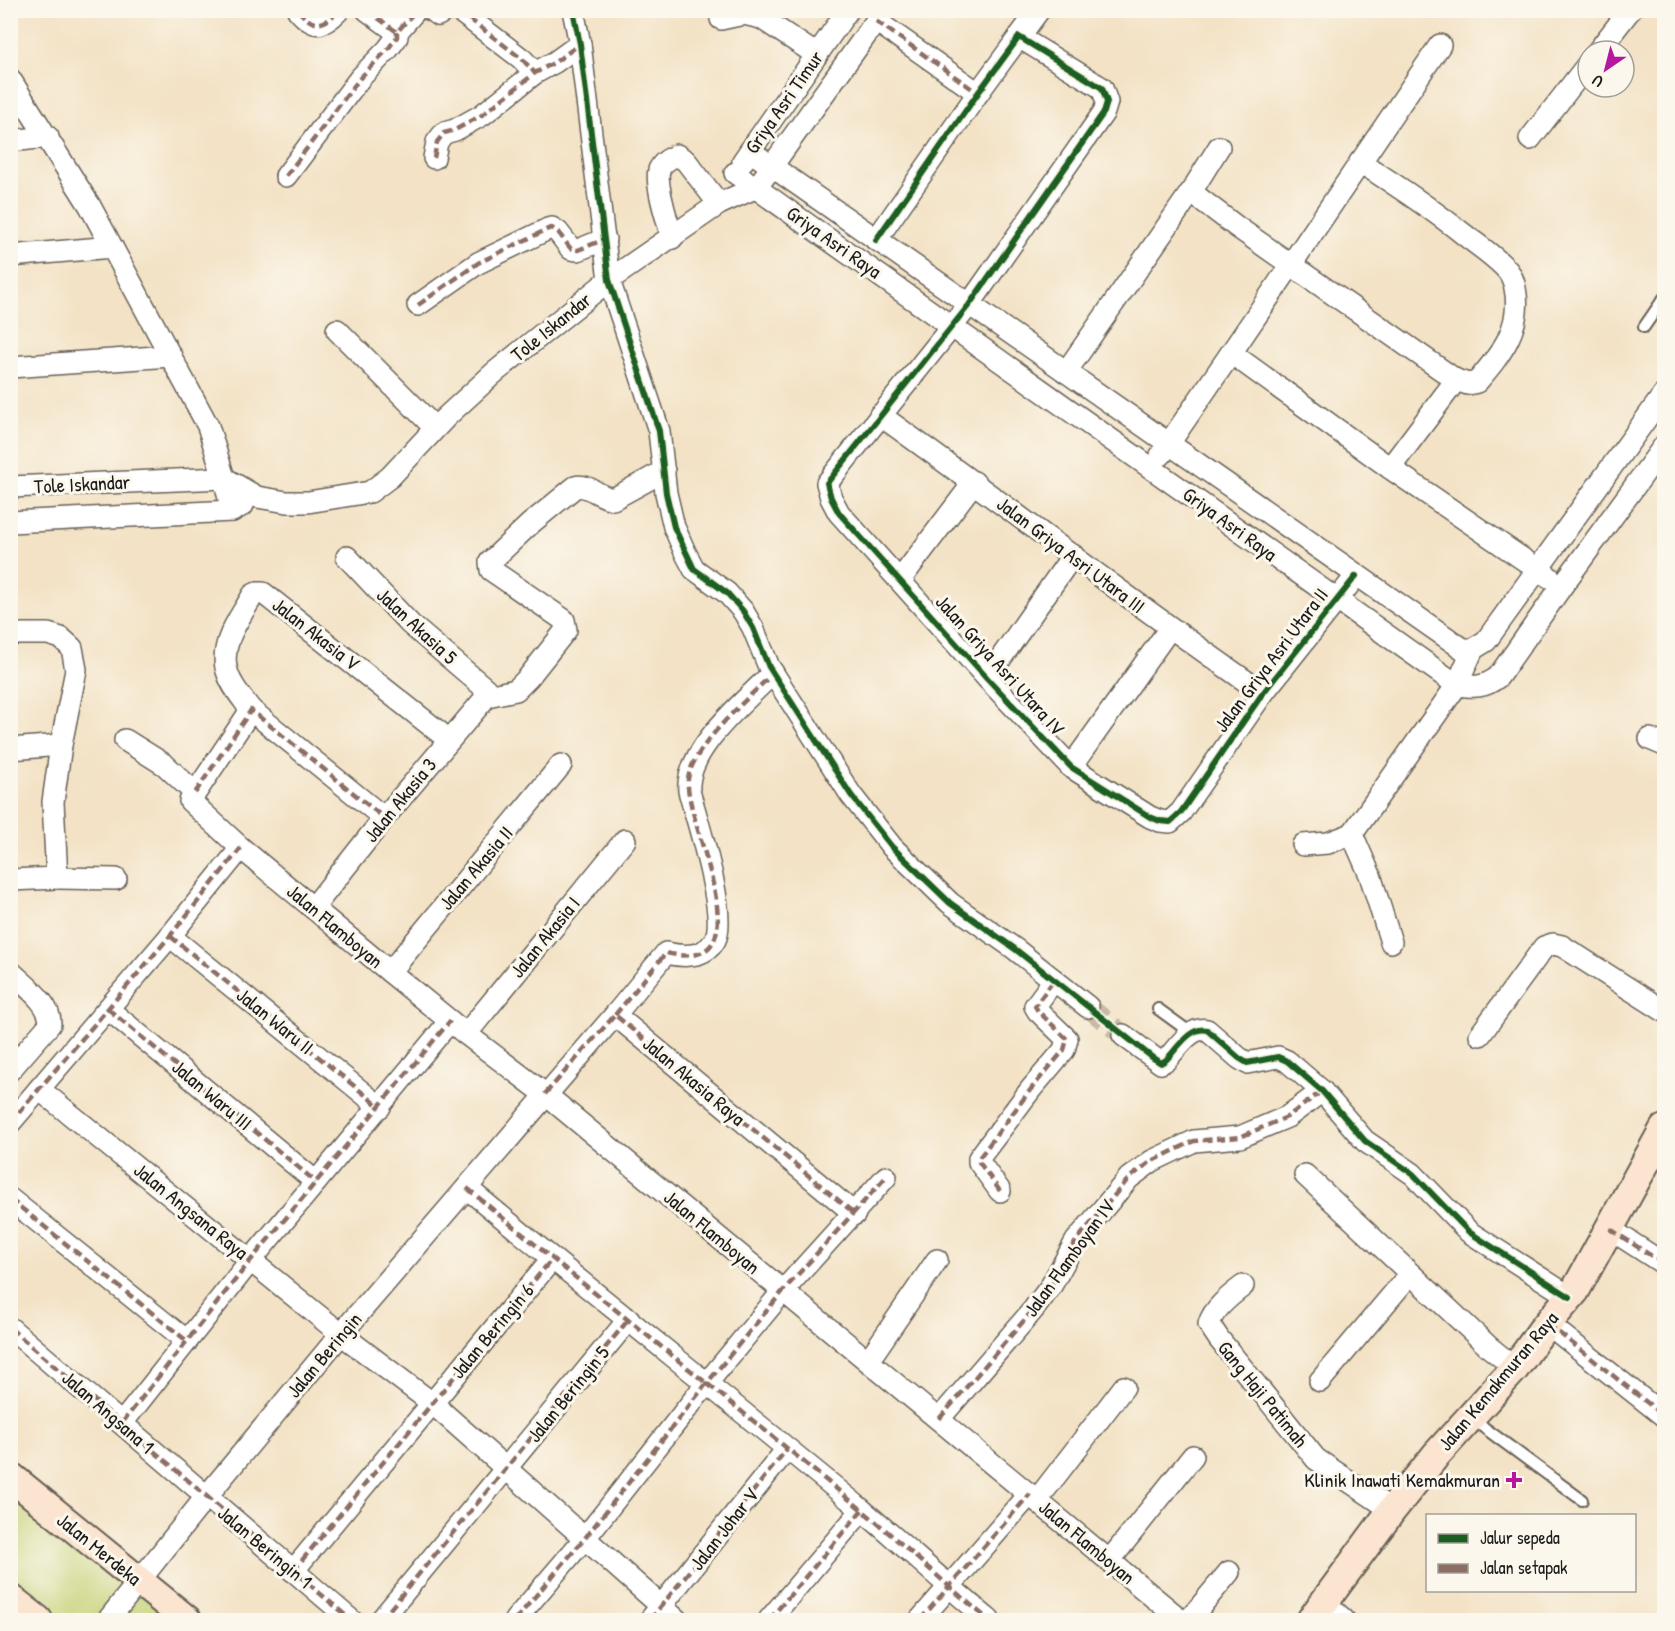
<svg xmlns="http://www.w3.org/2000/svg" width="1675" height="1631" viewBox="0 0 1675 1631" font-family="'Patrick Hand',sans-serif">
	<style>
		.green { fill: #c3cf71; stroke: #707646; stroke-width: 1.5 }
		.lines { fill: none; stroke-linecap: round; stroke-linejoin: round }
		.street-tunnel { stroke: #c8baa3; stroke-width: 21; stroke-dasharray: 21 10; stroke-linecap: butt }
		.lane-casing { stroke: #676157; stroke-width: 14 }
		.street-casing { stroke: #676157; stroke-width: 24 }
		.secondary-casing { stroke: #676157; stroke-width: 32 }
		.lane { stroke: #fff; stroke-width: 10 }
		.street { stroke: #fff; stroke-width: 21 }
		.secondary { stroke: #fce5d0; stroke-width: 28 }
		.quiet { stroke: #8d6e63; stroke-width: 4.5; stroke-dasharray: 9 4.5; stroke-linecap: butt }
		.cycleway-casing { stroke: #fbf7ec; stroke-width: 10 }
		.cycleway { stroke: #1b5e20; stroke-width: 6 }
		.poi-dot { fill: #b5179e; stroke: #fbf7ec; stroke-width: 2 }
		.labels { text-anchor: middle; stroke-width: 6; stroke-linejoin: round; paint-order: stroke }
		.street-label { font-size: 20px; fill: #1c1c1c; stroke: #fbf7ec }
		.poi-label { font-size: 20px; fill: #1c1c1c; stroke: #fbf7ec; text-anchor: end }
	</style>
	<rect width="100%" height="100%" fill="#fbf7ec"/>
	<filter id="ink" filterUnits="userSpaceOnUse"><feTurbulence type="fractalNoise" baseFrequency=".0167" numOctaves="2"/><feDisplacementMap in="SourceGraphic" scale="12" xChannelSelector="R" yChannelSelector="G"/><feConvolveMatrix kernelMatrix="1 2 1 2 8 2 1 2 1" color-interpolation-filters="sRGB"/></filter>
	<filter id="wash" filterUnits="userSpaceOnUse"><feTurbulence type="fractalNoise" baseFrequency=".008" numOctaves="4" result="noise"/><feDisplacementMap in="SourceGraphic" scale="24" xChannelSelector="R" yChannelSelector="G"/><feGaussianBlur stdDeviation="1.35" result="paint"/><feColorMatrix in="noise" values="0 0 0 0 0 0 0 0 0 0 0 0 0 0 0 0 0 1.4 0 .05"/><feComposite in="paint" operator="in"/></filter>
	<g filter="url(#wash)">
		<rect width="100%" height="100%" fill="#f3e2c5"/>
		<path class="green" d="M10,1483L177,1620H44L11,1594Z"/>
	</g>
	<g filter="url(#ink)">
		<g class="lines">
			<path class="street-tunnel" d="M1088,1007L1123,1035"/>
			<defs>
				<g id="lane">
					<path d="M1644,327L1664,298"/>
					<path d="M1158,1009L1191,1033"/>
					<path d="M1471,1418L1582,1500"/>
				</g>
				<g id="street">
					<path d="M298,10C314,29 323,27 339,10"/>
					<path d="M367,10L397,32L416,10"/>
					<path d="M431,10L438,15L446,10"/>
					<path d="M458,10L522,59L535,73"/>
					<path d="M573,10L580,44L609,280L659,431L666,493L674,527L685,552L694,569L727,593L743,611L753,628L769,667L851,795L892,847L950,903L1015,949L1088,1007"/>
					<path d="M721,19L744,14L761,18L817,55"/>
					<path d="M876,21L978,93"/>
					<path d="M1019,37L1039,10"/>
					<path d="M1598,51L1630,10"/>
					<path d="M10,79L90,206L208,426L224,478L232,511"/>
					<path d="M1530,139L1588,64"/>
					<path d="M10,141L48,137"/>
					<path d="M750,151L1463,649H1473L1486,641L1664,394"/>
					<path d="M434,158L437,142L444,133L455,130L482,115L535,73L555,62L580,44"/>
					<path d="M743,161L848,10"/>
					<path d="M1360,162C1396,185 1432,209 1466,236C1479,246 1497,258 1508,271C1511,275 1514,283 1515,288C1523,328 1500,355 1477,382L1468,384L1456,380L1390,468"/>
					<path d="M735,173L1457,685C1475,687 1484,688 1498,677L1562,586L1664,446"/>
					<path d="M286,176L360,78L388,49L397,37V32"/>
					<path d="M1191,192L1237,227L1456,380"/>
					<path d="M672,238C668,222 655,185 659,170C662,162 670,158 677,155L686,161L719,204"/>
					<path d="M876,240L978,93L1019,37L1102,88L1107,102L1104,112L969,305L827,483L831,498L839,513L987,678L1071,767L1150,817L1160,821L1170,822L1181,812L1263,693L1356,576"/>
					<path d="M10,256L112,247"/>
					<path d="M418,305L478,263L548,229L552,228L558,232L571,249L578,250L605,239"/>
					<path d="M337,330L435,428"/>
					<path d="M1231,353L1440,45"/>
					<path d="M10,367L171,356"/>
					<path d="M1066,372L1191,192L1219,147"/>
					<path d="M880,415C1008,507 1133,603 1263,693"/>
					<path d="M1161,455L1231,353L1390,468L1549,577"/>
					<path d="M10,487L224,478L257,497L287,502H308L370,492L390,477L446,417L494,373L609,280L719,204L757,187L884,10"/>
					<path d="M10,522L232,511L243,505"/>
					<path d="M900,580L974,482"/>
					<path d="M10,634H48L61,638L72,648L76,670L61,745L53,802L57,878L10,880"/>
					<path d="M987,678L1073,555"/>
					<path d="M487,696L516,690L528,678L566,630L564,620L491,570L490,562L530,524L575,487C588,483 599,497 613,499L664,471"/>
					<path d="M251,710C243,699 232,687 228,674C217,646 240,618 253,595L257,593H263L449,740"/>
					<path d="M1650,739L1664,745"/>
					<path d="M125,740L165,765L195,793"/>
					<path d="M10,749L61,745"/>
					<path d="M1071,767L1170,628"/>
					<path d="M384,818L251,710L190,801L241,848L390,972L466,1034L545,1094L1181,1620"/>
					<path d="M1303,845L1328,843L1352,834"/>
					<path d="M57,878L116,879"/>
					<path d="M313,908L384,818L487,696L486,689L410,624L347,557"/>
					<path d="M170,936L380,1107"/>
					<path d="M1391,942L1370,875L1352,834L1457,685L1473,649"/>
					<path d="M10,971C24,985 51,1003 50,1024L10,1070"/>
					<path d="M390,972L561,765"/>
					<path d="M108,1009L316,1182"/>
					<path d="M615,1015L666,953C683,957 705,958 715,940C728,915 697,820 689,791C685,750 745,701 773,673"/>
					<path d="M466,1034L625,840"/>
					<path d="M1123,1035L1161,1063L1166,1060C1177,1049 1190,1026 1207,1030L1239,1058L1247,1063L1278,1057L1287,1061L1322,1091L1365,1141L1413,1174L1469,1232L1570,1297"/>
					<path d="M1480,1035L1544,947L1553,944L1562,946L1664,1011"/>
					<path d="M39,1089L341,1334L432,1403L677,1620"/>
					<path d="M10,1123L170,936L241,848"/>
					<path d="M1305,1175L1489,1347L1515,1368"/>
					<path d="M467,1188C597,1297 731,1401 862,1510C905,1546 946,1585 989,1620"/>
					<path d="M1000,1191L979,1162V1158L1031,1089L1064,1050L1067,1039L1038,1011L1035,1006L1054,980"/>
					<path d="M10,1199L187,1341"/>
					<path d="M1610,1229L1664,1264"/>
					<path d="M1243,1286C1231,1295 1213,1309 1209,1324L1219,1339L1316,1459L1392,1510"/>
					<path d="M1548,1324L1664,1416"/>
					<path d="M10,1328L351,1620"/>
					<path d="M868,1361L937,1260"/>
					<path d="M1320,1381L1410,1274"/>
					<path d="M939,1419L1033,1310L1051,1286L1076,1241L1129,1178L1152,1161L1194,1141L1240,1137L1287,1117L1322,1091"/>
					<path d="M122,1423L251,1260L450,1021"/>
					<path d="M1037,1500L1124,1387"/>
					<path d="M1110,1560L1193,1456"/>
					<path d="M293,1571L552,1259"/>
					<path d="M1324,1602L1344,1620"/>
					<path d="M108,1620L206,1497L341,1334L615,1015L855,1214"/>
					<path d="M381,1620L629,1319"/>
					<path d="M515,1620L585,1538L707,1383L783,1291L886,1177"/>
					<path d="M650,1620L787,1449"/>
					<path d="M769,1620L862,1510"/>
					<path d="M920,1620L1030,1494"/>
					<path d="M1189,1620L1229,1572"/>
				</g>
				<g id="secondary">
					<path d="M10,1476L187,1620"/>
					<path d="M10,1598L38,1620"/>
					<path d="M1311,1620L1392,1510L1436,1455L1515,1368L1542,1330L1575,1291L1664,1129"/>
				</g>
			</defs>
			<use href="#lane" class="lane-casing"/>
			<use href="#street" class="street-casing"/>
			<use href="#secondary" class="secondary-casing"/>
			<use href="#lane" class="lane"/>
			<use href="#street" class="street"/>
			<use href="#secondary" class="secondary"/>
			<g class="quiet">
				<path d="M298,10C314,29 323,27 339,10"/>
				<path d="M367,10L397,32L416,10"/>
				<path d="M431,10L438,15L446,10"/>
				<path d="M458,10L522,59L535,73"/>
				<path d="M876,21L978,93"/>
				<path d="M434,158L437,142L444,133L455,130L482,115L535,73L555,62L580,44"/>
				<path d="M286,176L360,78L388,49L397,37V32"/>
				<path d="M418,305L478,263L548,229L552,228L558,232L571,249L578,250L605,239"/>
				<path d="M195,793L251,710L384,818"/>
				<path d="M170,936L380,1107"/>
				<path d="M108,1009L316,1182"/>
				<path d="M615,1015L666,953C771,977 683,821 688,779C693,745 749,698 773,673L774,676"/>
				<path d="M545,1094L615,1015L855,1214"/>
				<path d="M10,1123L170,936L241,848"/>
				<path d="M467,1188C597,1297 731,1401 862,1510C905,1546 946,1585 989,1620"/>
				<path d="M1000,1191L979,1162V1158L1031,1089L1064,1050L1067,1039L1038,1011L1035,1006L1054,980"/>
				<path d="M10,1199L187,1341"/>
				<path d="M1610,1229L1664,1264"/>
				<path d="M1548,1324L1664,1416"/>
				<path d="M10,1328L351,1620"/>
				<path d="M939,1419L1033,1310L1051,1286L1076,1241L1129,1178L1152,1161L1194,1141L1240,1137L1287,1117L1322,1091"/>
				<path d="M122,1423L251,1260L450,1021"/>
				<path d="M293,1571L552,1259"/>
				<path d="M381,1620L629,1319"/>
				<path d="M515,1620L585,1538L707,1383L783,1291L886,1177"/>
				<path d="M650,1620L787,1449"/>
				<path d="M769,1620L862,1510"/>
				<path d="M920,1620L1030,1494"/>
			</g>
			<defs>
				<g id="cycleway">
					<path d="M573,10L580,44L609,280L659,431L666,493L674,527L694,569L727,593L743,611L753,628L769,667L851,795L892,847L950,903L1015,949L1153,1058L1161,1063L1166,1060C1177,1049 1190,1026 1207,1030L1239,1058L1247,1063L1278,1057L1287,1061L1322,1091L1365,1141L1413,1174L1469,1232L1570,1297"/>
					<path d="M876,240L978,93L1019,37L1102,88L1107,102L1104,112L969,305L827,483L831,498L839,513L987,678L1071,767L1150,817L1160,821L1170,822L1181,812L1263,693L1356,576"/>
				</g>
			</defs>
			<use href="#cycleway" class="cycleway-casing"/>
			<use href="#cycleway" class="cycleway"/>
		</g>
	</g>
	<path class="poi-dot" d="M1511 1471h6v6h6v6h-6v6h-6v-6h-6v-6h6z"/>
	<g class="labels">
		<g class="street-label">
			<text transform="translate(784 102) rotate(-55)" y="7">Griya Asri Timur</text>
			<text transform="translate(834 242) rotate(35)" y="7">Griya Asri Raya</text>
			<text transform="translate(551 327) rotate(-39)" y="7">Tole Iskandar</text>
			<text transform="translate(82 484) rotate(-3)" y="7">Tole Iskandar</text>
			<text transform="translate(1230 524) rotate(36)" y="7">Griya Asri Raya</text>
			<text transform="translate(1071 555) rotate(37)" y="7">Jalan Griya Asri Utara III</text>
			<text transform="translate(417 626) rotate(43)" y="7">Jalan Akasia 5</text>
			<text transform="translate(316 634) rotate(38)" y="7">Jalan Akasia V</text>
			<text transform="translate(1271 660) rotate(-53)" y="7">Jalan Griya Asri Utara II</text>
			<text transform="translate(1000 665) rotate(48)" y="7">Jalan Griya Asri Utara IV</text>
			<text transform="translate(400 800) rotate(-51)" y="7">Jalan Akasia 3</text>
			<text transform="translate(476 868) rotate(-50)" y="7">Jalan Akasia II</text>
			<text transform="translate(335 926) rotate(40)" y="7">Jalan Flamboyan</text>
			<text transform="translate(545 937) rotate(-51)" y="7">Jalan Akasia I</text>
			<text transform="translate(275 1021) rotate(39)" y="7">Jalan Waru II</text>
			<text transform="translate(694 1081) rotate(40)" y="7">Jalan Akasia Raya</text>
			<text transform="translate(212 1095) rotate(40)" y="7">Jalan Waru III</text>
			<text transform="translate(191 1211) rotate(39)" y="7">Jalan Angsana Raya</text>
			<text transform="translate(712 1232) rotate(40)" y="7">Jalan Flamboyan</text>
			<text transform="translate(1069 1258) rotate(-54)" y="7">Jalan Flamboyan IV</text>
			<text transform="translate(492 1331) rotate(-50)" y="7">Jalan Beringin 6</text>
			<text transform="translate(324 1355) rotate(-50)" y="7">Jalan Beringin</text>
			<text transform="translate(1498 1381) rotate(-50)" y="7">Jalan Kemakmuran Raya</text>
			<text transform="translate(568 1394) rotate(-51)" y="7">Jalan Beringin 5</text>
			<text transform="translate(1263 1394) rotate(51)" y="7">Gang Haji Patimah</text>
			<text transform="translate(108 1412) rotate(41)" y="7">Jalan Angsana 1</text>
			<text transform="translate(724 1529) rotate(-52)" y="7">Jalan Johar V</text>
			<text transform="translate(1087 1542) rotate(40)" y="7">Jalan Flamboyan</text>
			<text transform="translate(265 1547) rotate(40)" y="7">Jalan Beringin 1</text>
			<text transform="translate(99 1549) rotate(39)" y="7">Jalan Merdeka</text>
		</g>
		<g class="poi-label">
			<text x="1500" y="1487">Klinik Inawati Kemakmuran</text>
		</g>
	</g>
	<rect width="1675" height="1631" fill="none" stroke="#fbf7ec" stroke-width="36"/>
	<rect x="1426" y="1514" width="210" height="78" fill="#fbf7ec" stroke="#a29f99" stroke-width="1.5"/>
	<rect x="1438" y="1534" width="30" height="9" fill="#1b5e20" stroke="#a29f99" stroke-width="1.5"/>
	<text x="1480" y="1544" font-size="18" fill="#1c1c1c">Jalur sepeda</text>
	<rect x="1438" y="1564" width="30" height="9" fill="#8d6e63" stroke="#a29f99" stroke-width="1.5"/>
	<text x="1480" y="1574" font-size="18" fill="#1c1c1c">Jalan setapak</text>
	<g transform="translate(1606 69) rotate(215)"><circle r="28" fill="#fbf7ec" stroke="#a29f99" stroke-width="1.5"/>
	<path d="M0-4.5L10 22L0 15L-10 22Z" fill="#b5179e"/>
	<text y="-9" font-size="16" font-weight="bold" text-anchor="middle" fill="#1c1c1c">U</text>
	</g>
</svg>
